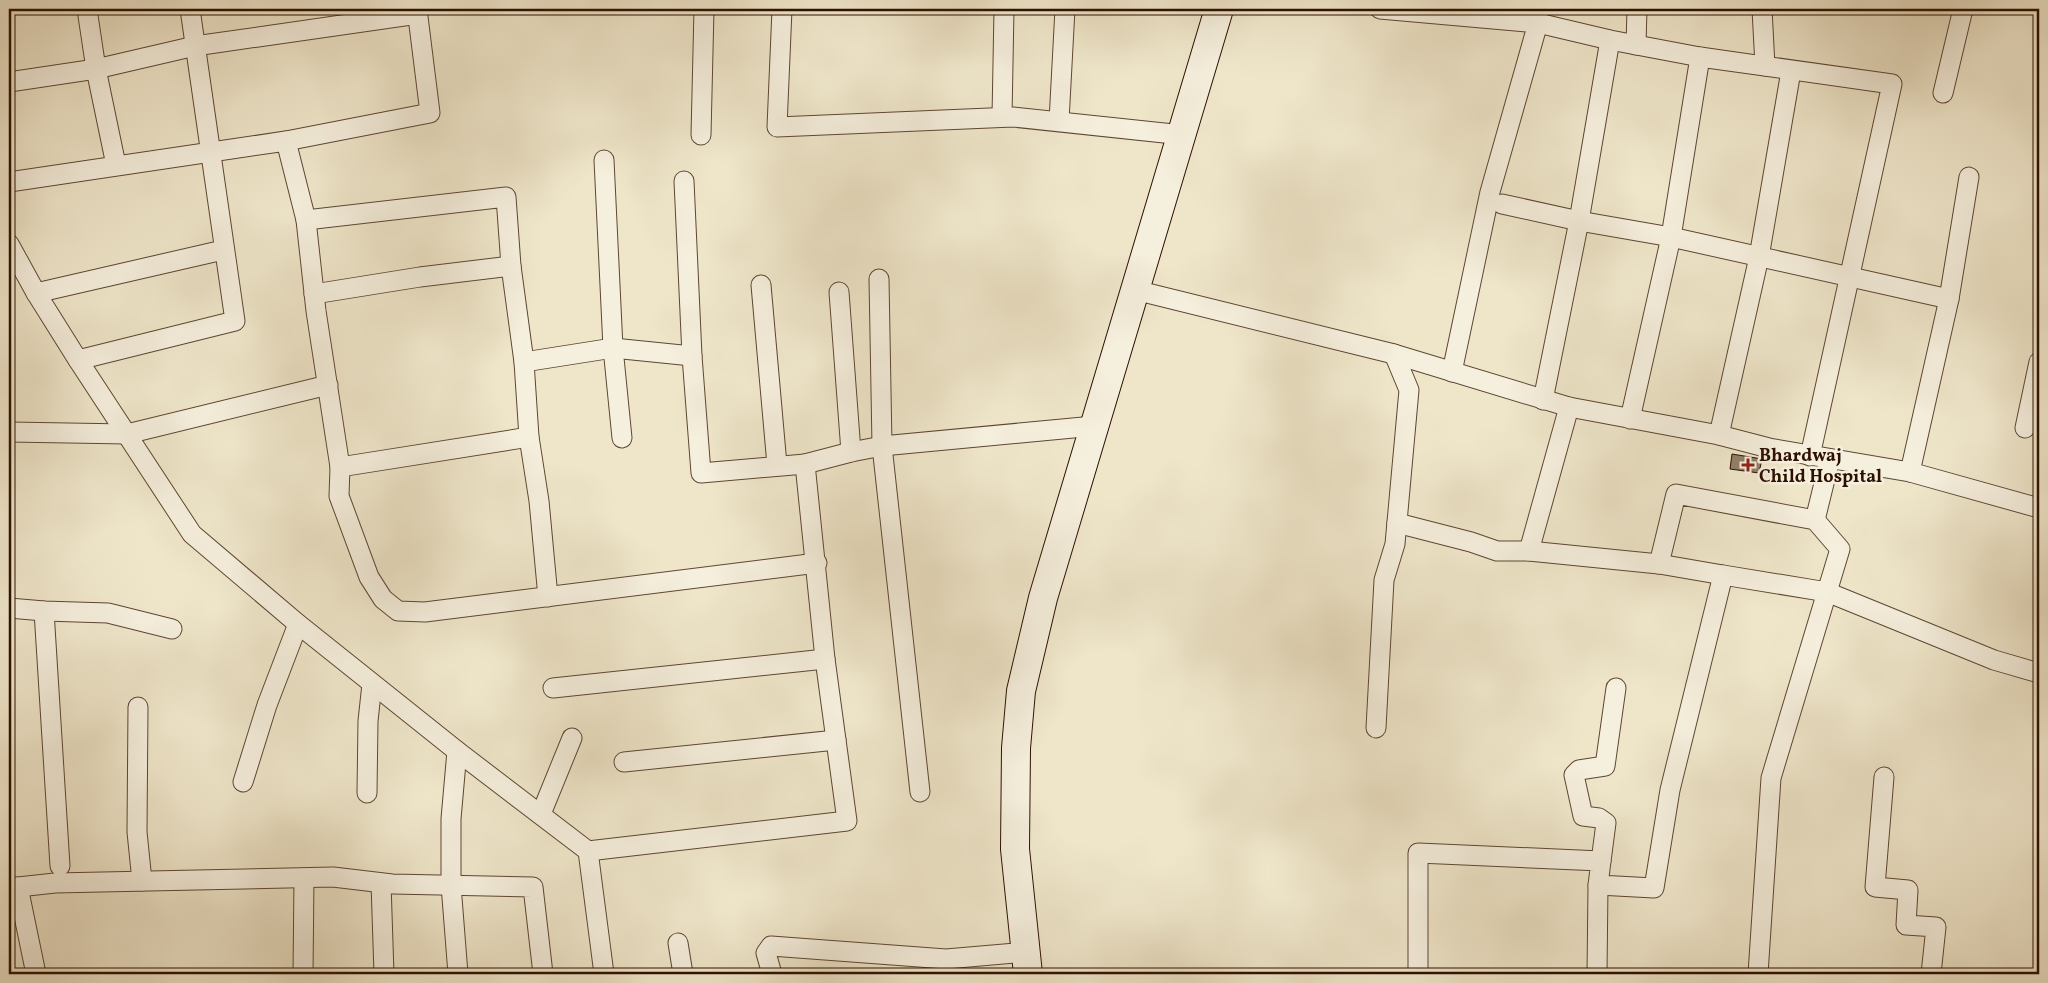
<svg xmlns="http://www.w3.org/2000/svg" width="2048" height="983" viewBox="0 0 2048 983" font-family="Vollkorn,serif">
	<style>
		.building { fill: #927f69; stroke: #2d1000 }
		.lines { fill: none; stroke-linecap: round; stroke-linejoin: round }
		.minor-casing { stroke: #5e4632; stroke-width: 21 }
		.secondary-casing { stroke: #2d1000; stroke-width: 30 }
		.minor { stroke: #f5efdd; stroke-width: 19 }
		.secondary { stroke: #f5efdd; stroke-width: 28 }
		.poi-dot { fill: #8f2418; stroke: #f5efdd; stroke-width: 2 }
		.labels { text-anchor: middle; stroke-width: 5; stroke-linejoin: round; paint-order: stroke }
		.poi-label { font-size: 18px; font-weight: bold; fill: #2d1000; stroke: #f5efdd; text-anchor: start }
	</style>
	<rect width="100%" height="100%" fill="#efe6ca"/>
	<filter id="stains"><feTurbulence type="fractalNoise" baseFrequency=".004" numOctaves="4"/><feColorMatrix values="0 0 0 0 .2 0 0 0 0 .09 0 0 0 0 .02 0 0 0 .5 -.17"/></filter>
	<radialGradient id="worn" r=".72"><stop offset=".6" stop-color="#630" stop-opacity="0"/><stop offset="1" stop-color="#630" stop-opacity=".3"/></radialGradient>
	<path class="building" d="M1732,454L1762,459L1759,473L1730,469Z"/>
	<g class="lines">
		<defs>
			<g id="minor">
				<path d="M87,9L96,69L116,165"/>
				<path d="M782,9L777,127L1013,117L1183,135"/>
				<path d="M1380,9L1538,23L1610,40L1700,57L1892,84L1810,456"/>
				<path d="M1762,9L1765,66"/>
				<path d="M1636,45L1637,9"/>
				<path d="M9,82L96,69L195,46L418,14"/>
				<path d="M1943,93L1963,9"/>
				<path d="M1002,117L1004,9"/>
				<path d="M1059,121L1065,9"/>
				<path d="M701,135L704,9"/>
				<path d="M286,141L430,113L417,9"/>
				<path d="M604,160L613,348L622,438"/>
				<path d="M684,181L692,356"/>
				<path d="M9,182L286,141L306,220L506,197L511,266L524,362L613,348L692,356L701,473L805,464"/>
				<path d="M1502,204L1579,221L1671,237L1949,299"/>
				<path d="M306,220L316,311L340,467L339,496L369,577L383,599L398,611L425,612L817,563"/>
				<path d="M9,244L36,293L78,360L192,534L298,624L457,751L588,851L604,974"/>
				<path d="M879,279L882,446L920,792"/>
				<path d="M761,285L777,465"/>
				<path d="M1135,290L1394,354L1569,407L1719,435L1769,448L1910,472L2039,508"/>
				<path d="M839,292L851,452"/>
				<path d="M36,293L223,250"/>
				<path d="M314,294L420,277L511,266"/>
				<path d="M78,360L235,321L190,9"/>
				<path d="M524,362L529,437L539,501L548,597"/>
				<path d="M1452,372L1490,192L1538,23L1537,9"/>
				<path d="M1543,400L1579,221L1610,40"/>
				<path d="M1630,419L1671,237L1700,57"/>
				<path d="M2025,428L2039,362"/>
				<path d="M9,432L127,434L328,385"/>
				<path d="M1719,435L1759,257L1791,71"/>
				<path d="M340,467L529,437"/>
				<path d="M1910,472L1949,299L1969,177"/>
				<path d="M1815,520L1830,459"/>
				<path d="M1397,523L1471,542L1497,551H1529L1659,564L1723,575"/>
				<path d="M1529,551L1569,407"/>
				<path d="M9,608L44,611L108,613L172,629"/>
				<path d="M44,611L60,866"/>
				<path d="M553,688L825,659"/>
				<path d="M138,707L137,832L142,881"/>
				<path d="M1376,728L1384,580L1395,544L1409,390L1394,354"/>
				<path d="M457,751L451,819V885L458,974"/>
				<path d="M624,762L836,740"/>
				<path d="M1884,777L1875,887L1908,890L1906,925L1936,927L1931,974"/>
				<path d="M243,782L267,705L298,624"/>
				<path d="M367,793L368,721L372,684"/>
				<path d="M541,814L572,738"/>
				<path d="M588,851L847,821L825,659L805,464L851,452L882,446L1094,426"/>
				<path d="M1601,861L1606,823L1599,818L1583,816L1574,775L1579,770L1605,766L1616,688"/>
				<path d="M381,883L384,974"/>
				<path d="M18,887L36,974"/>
				<path d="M9,888L55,883L333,877L392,884L533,887L543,974"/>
				<path d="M678,943L683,974"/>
				<path d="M303,974L304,878"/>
				<path d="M772,974L766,953L771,946L946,959L1026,952"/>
				<path d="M1418,974V853L1601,861L1598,885L1654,888L1670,790L1723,575L1827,592L1840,549L1815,520L1676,494L1659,564"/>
				<path d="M1597,974L1598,885"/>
				<path d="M1758,974L1771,778L1827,592L1994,660L2039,673"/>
			</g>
			<path id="secondary" d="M1028,974L1015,849L1016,748L1021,691L1043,598L1219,9"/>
		</defs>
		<use href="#minor" class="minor-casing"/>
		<use href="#secondary" class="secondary-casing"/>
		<use href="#minor" class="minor"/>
		<use href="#secondary" class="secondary"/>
	</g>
	<path class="poi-dot" d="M1745.5 457.5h5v5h5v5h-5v5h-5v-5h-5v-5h5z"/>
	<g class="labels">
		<g class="poi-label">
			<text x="1759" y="461">Bhardwaj<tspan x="1759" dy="21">Child Hospital</tspan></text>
		</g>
	</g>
	<rect width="2048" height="983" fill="none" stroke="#efe6ca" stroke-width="30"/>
	<rect x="10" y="10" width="2028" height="963" fill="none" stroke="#2d1000" stroke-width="2.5"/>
	<rect x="15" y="15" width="2018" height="953" fill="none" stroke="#2d1000"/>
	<rect width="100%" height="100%" filter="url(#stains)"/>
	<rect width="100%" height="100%" fill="url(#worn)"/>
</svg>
